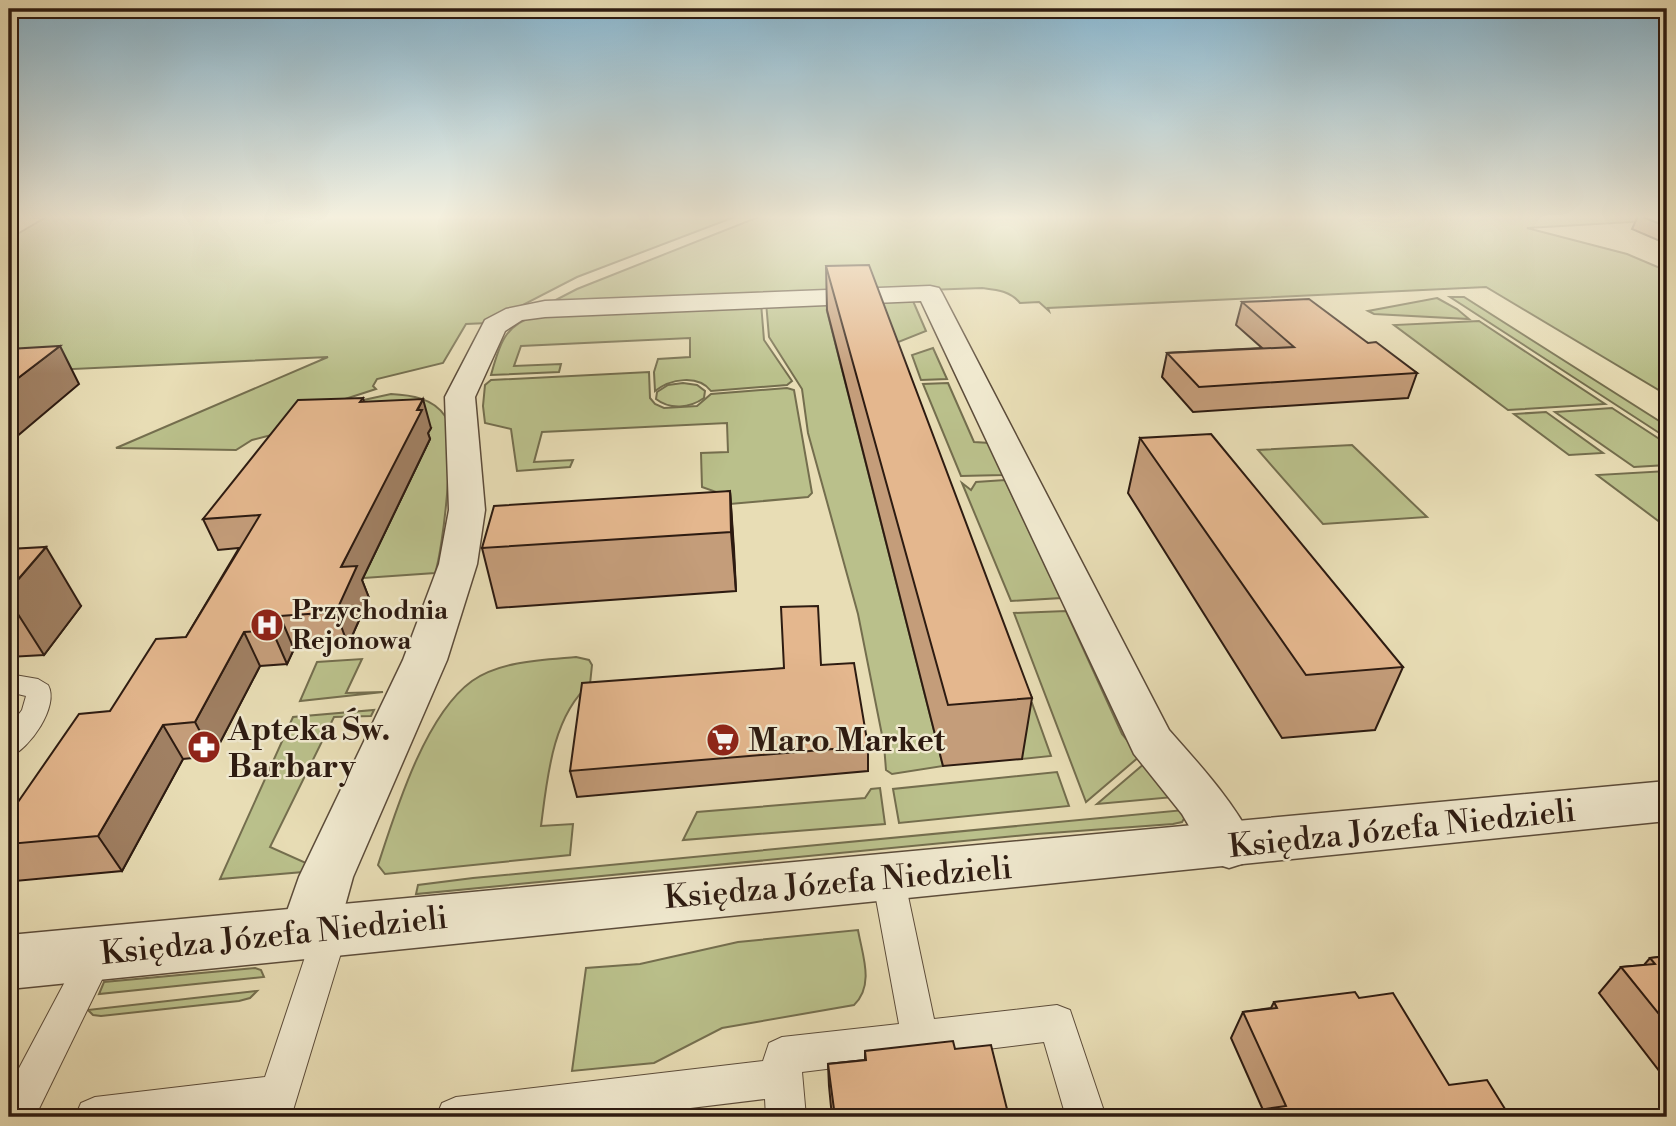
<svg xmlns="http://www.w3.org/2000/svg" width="1676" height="1126" viewBox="0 0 1676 1126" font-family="'Libre Bodoni',serif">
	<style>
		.green { fill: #bac08b; stroke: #746e4e; stroke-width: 2 }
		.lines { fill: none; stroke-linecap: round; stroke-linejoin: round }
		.service-casing { stroke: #5c4c3a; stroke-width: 2 }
		.minor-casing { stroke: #5c4c3a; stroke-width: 3 }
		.tertiary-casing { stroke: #5c4c3a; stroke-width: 3 }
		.service { fill: #f0e9cf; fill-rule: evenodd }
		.minor { fill: #f0e9cf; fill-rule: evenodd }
		.tertiary { fill: #f0e9cf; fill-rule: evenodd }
		.wall { fill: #c49d7a; stroke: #2d1b11; stroke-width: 2 }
		.shaded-wall { fill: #a08063; stroke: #2d1b11; stroke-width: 2 }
		.building { fill: #e4b78e; stroke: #2d1b11; stroke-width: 2 }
		.labels { text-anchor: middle; stroke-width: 5; stroke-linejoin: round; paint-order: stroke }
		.poi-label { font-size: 26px; font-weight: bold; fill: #2d1b11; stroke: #f0e9cf; text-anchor: start }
		.near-poi-label { font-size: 32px; font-weight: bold; fill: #2d1b11; stroke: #f0e9cf; text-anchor: start }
		.near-street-label { font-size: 32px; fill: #2d1b11; stroke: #f0e9cf }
	</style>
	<rect width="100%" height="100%" fill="#e8ddb5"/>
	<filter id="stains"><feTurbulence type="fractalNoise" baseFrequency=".00286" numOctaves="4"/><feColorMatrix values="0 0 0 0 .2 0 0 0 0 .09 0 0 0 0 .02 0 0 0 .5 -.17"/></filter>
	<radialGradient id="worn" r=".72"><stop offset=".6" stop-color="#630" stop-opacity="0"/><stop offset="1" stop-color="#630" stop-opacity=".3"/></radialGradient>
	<g class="green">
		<path d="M48,216H737L577,277L488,323L466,324L443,363L377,379L373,386L376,389L339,401L283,432L252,440L236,450L116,448L328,357L9,372V239Z"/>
		<path d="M761,216H1663L1667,220L1527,228L1627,254L1667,271V395L1486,287L1048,308L1049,311L1039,302L1020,303C1010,291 998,290 982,288L548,304L577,289Z"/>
		<path d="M1450,297H1464L1667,426V438Z"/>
		<path d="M1437,298L1457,309L1469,319L1374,314L1368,311Z"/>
		<path d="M902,299L913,301L926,331L896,343L827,311L943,766L892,774L886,770L884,745L858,614L808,433L802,389L769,337L766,302Z"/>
		<path d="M761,303L764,340L792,381L787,385L711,391C698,374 670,379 655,391L654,372L658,359L690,357V338L521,346L514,366L561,364L559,372L491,375C499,346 504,325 535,316Z"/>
		<path d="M1479,321L1605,404L1508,410L1394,325Z"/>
		<path d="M933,348L947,379L921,380L912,355Z"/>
		<path d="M649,372L650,398L655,404L664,408L697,406L711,394L787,388L794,390L812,493L808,497L730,504L722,494L702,487L701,453L728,452L727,423L542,432L534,462L573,460L570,467L517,471L511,429L485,423L483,406L485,385L491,380Z"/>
		<path d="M683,383L697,385L705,391L704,398C690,408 670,410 656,399L657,392L668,385Z"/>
		<path d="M948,383L974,442L990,443L1003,475L961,476L923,384Z"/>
		<path d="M391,394C411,395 433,398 445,416C456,434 443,551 435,573L335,580L331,567L369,565L430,439L405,429L359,401Z"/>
		<path d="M1612,408L1667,444V465L1634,467L1555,412Z"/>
		<path d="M1546,412L1603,453L1569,455L1514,414Z"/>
		<path d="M1352,445L1427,517L1323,524L1258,450Z"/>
		<path d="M1667,471V523H1661L1597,475Z"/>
		<path d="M1005,480L1061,598L1011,601L962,483L971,490L976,482Z"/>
		<path d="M1066,611L1122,734L1140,756L1086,802L1014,613Z"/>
		<path d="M576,657L589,660L592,665L590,684C552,716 547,780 541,826L573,824L570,855L385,874L378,865C396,810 425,715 472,681C501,661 542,660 576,657Z"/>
		<path d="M362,659L346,693L383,692L300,701L317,662Z"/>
		<path d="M1032,703L1051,756L1022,759L1004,705Z"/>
		<path d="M374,710L371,716L334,717L270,847L306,863L303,872L220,879L293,717Z"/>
		<path d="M1145,763L1174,797L1097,804Z"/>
		<path d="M1057,772L1069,806L899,823L893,789Z"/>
		<path d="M880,788L885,824L683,840L697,812L865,798L871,789Z"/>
		<path d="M1184,810L1185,817L1182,822L1173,824L1037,834L416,894L418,885L473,878Z"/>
		<path d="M858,930C862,954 875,985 854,1005L722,1028L654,1063L572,1071L586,968L640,964L738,942Z"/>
		<path d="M255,968L261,970L264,977L99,994L104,982Z"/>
		<path d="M257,991L250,998L239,1001L101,1016L93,1015L88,1010Z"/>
	</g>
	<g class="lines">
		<defs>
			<g id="service">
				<path d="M9,674L38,679L48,685C60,706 29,750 9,757V727L22,710L26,696L9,692Z"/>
				<path d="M888,863L899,867L904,877L934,1019L1057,1005L1070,1010L1106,1117H1066L1044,1042L802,1072L806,1117H766L765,1099L617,1117H436L442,1103L456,1097L763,1061L769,1043L782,1037L899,1024L872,877L877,867Z"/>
				<path d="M331,915L343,919L348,930L291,1117H75L81,1103L95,1097L265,1077L314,930L319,919Z"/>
				<path d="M97,939L109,944L114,955L35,1117H9V1087L85,944Z"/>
			</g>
			<path id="minor" d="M930,286L939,288L942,293L1169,730C1201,766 1234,802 1256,846L1248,862L1229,868L1210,862L1182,814L1134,754L921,301L545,317L522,320L505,331L475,397L485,510L477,564L447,660L353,877L338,931L329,949L309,957L289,949L280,931L299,877L403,660L439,564L449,510L445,397L485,320L506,309L545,301Z"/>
			<path id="tertiary" d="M1667,781V821L9,989V935Z"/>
		</defs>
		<use href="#service" class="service-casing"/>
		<use href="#minor" class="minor-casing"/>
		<use href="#tertiary" class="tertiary-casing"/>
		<use href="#service" class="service"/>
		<use href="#minor" class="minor"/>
		<use href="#tertiary" class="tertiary"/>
	</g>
	<g class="wall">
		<path d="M1638,216H1667V244L1632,229Z"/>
		<path d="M826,266L1032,698L1022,759L943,766L827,310Z"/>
		<path d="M1242,302L1368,343L1417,373L1408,398L1193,412L1162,377L1167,353L1262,348L1236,325Z"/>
		<path d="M363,398L364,402L431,428L428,433L430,439L362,580L369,598L348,645L294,649L287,664L260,666L213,756L183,759L122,871L15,881L9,873V815L110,711L186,637L239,548L218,550L203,519Z"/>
		<path d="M1140,438L1403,667L1375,730L1282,738L1128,493Z"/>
		<path d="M730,491L736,591L497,608L482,548Z"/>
		<path d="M9,549L81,606L44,655L9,657Z"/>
		<path d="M821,665L868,746V771L577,797L570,771L784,668Z"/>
		<path d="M1667,956V1081L1599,993L1621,967L1644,965L1650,958Z"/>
		<path d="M1359,998L1449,1085L1510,1117H1243L1245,1112L1263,1110L1231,1038L1243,1012L1271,1008L1274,1002Z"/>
		<path d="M955,1049L1009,1117H832L829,1086L828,1064L865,1060V1051Z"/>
	</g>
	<g class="shaded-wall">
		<path d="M60,346L79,384L9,443V385Z"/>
		<path d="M423,399L431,428L428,433L430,439L362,580L369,598L348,645L336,612L341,567Z"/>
		<path d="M730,491L734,549L736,591L731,532Z"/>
		<path d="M46,547L81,606L44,655L9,600V590Z"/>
		<path d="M280,616L294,649L287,664L272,630Z"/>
		<path d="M244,632L260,666L213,756L195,722Z"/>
		<path d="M163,725L183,759L122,871L98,836Z"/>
	</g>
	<g class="building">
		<path d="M1641,216H1667V227Z"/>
		<path d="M869,265L1032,698L948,705L826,266Z"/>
		<path d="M1309,299L1368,343L1376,342L1417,373L1199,387L1167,353L1294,347L1242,302Z"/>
		<path d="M60,346L9,385V349Z"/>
		<path d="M363,398L360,402L423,399L417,410H422L341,567L357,566L336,612L280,616L272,630L244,632L195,722L163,725L98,836L9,844V815L79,714L110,711L156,639L186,637L260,515L203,519L298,400Z"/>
		<path d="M1211,434L1403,667L1306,675L1140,438Z"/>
		<path d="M730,491L731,532L482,548L494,506Z"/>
		<path d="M46,547L9,590V549Z"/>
		<path d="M818,606L821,665L854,663L868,746L570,771L582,683L784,668L781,607Z"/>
		<path d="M1667,956V1024L1621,967L1655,964L1650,958Z"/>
		<path d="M1355,992L1359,998L1393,993L1449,1085L1487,1080L1510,1117H1247L1245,1112L1286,1106L1243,1012L1277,1008L1274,1002Z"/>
		<path d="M953,1041L955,1049L991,1045L1009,1117H835L828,1064L866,1060L865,1051Z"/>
	</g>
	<linearGradient id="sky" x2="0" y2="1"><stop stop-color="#87b7d2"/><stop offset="0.58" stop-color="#f5f0de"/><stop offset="1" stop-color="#f5f0de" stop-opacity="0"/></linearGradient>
	<rect width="1676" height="374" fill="url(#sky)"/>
	<defs>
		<symbol id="hospital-disc" viewBox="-11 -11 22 22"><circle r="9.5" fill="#8f2418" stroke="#f0e9cf"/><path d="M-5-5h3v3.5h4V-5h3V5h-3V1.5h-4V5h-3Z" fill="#fff"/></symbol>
		<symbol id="supermarket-disc" viewBox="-11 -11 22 22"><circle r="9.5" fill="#8f2418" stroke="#f0e9cf"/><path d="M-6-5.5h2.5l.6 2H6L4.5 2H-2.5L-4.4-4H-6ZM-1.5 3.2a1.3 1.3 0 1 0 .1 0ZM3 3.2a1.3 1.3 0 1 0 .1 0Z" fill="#fff"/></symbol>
		<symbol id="pharmacy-disc" viewBox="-11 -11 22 22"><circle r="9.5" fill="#8f2418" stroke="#f0e9cf"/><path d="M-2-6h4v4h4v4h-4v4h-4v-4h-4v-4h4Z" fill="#fff"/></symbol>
	</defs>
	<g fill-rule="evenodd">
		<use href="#hospital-disc" x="248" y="606" width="38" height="38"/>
		<use href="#supermarket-disc" x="704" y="721" width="38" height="38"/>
		<use href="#pharmacy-disc" x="185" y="728" width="38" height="38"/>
	</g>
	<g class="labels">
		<g class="poi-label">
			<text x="292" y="619">Przychodnia<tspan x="292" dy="30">Rejonowa</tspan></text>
		</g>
		<g class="near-poi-label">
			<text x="228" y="740">Apteka Św.<tspan x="228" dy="37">Barbary</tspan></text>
			<text x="748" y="751">Maro Market</text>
		</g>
		<g class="near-street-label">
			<text transform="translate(1402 828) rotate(-6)" y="11">Księdza Józefa Niedzieli</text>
			<text transform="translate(838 882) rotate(-5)" y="11">Księdza Józefa Niedzieli</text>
			<text transform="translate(274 935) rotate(-6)" y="11">Księdza Józefa Niedzieli</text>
		</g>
	</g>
	<rect width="1676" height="1126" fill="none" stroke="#e8ddb5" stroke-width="35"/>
	<rect x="10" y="10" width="1655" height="1105" fill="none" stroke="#2d1b11" stroke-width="3.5"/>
	<rect x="18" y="18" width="1641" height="1091" fill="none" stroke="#2d1b11" stroke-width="2"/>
	<rect width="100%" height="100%" filter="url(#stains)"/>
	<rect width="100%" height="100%" fill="url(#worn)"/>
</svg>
